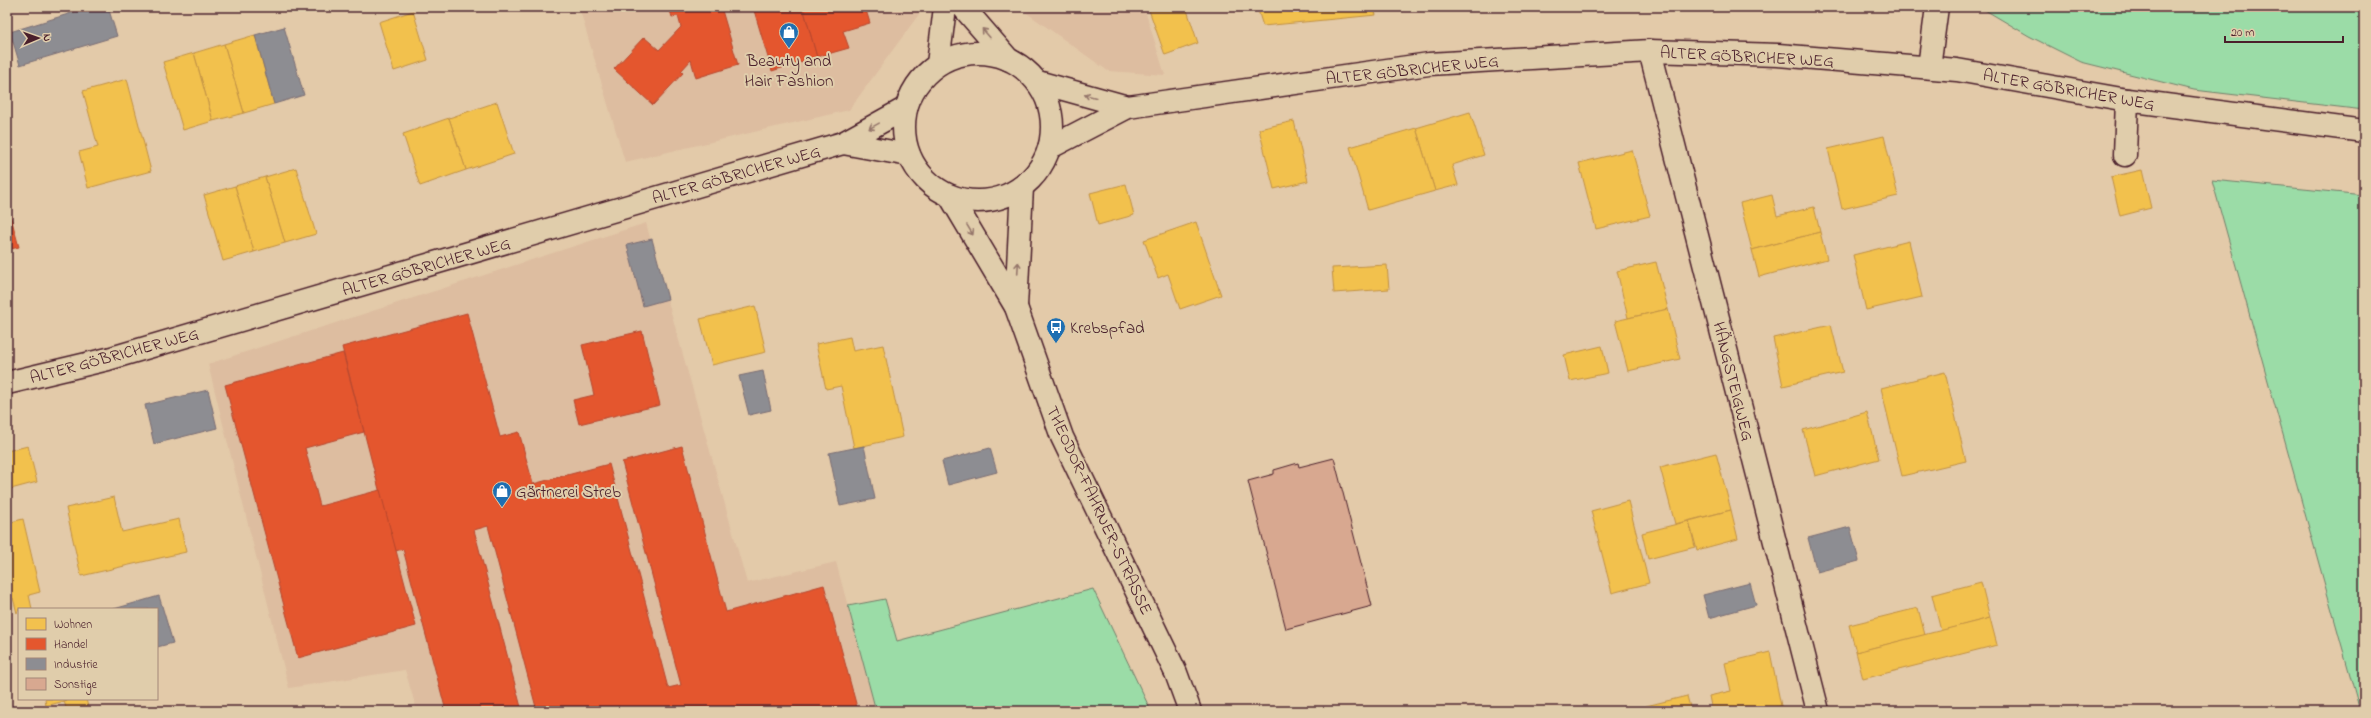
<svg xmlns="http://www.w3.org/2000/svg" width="2371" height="718" viewBox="0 0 2371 718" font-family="'Indie Flower',sans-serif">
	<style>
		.built { fill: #ddbda0 }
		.green { fill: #9bdca7; stroke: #727e69 }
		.homes { fill: #f2c14e; stroke: #c09044 }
		.shops { fill: #e4572e; stroke: #b6462d }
		.industry { fill: #8d8d92; stroke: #796c73 }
		.building { fill: #d8a890; stroke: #4a1f2b }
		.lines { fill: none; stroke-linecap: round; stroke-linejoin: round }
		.minor-casing { stroke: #4a1f2b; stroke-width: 25 }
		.minor { stroke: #e0cdab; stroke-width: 22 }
		.oneway { stroke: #95766b }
		.labels { text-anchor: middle; stroke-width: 4; stroke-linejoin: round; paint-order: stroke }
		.street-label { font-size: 17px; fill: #4a1f2b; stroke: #e0cdab }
		.poi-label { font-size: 17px; fill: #4a1f2b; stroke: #e0cdab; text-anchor: start }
	</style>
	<rect width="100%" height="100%" fill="#e3caa9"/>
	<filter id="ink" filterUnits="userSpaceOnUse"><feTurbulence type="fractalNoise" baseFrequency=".025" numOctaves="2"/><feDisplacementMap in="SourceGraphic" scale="8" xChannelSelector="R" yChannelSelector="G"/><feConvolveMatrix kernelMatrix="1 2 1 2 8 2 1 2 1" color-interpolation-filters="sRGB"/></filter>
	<g filter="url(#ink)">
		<g class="built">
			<path d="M579,7H921L922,10L849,110L625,162Z"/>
			<path d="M1022,7H1144L1165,75L1108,71L1024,11Z"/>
			<path d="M646,223L747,583L836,562L876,711H417L405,670L289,688L208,364Z"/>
		</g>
		<g class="green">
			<path d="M1980,7H2364V110L2194,90L2081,62L2029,36Z"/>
			<path d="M2212,180L2364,195V711H2360Z"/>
			<path d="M1093,589L1151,711H876L848,606L885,599L897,641Z"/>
		</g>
		<g class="homes">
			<path d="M1156,7H1186L1198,43L1165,55L1149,10Z"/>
			<path d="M1257,7H1373L1376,15L1263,26Z"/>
			<path d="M413,11L428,60L394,71L379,22Z"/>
			<path d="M255,35L274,104L244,113L224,44Z"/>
			<path d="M224,44L244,113L213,121L194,53Z"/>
			<path d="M194,53L213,121L183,130L163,62Z"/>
			<path d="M127,79L151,171L88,188L79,152L98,147L83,91Z"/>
			<path d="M497,102L514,154L466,170L449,118Z"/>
			<path d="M1470,112L1484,155L1452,165L1458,185L1435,191L1416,128Z"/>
			<path d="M449,118L466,170L420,186L403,134Z"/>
			<path d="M1294,121L1308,181L1274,189L1259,129Z"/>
			<path d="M1416,128L1435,191L1368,210L1350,147Z"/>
			<path d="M1884,136L1898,196L1842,209L1828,149Z"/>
			<path d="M1632,150L1650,216L1596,229L1579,163Z"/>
			<path d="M296,168L316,234L285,243L265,177Z"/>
			<path d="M2142,170L2151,208L2120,216L2111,177Z"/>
			<path d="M265,177L285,243L254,252L235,186Z"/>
			<path d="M1126,184L1134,215L1098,225L1090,193Z"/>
			<path d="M235,186L254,252L223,261L204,195Z"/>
			<path d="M1772,195L1777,216L1814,207L1820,232L1752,250L1740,203Z"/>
			<path d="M1196,222L1221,295L1180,309L1168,274L1158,278L1144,240Z"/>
			<path d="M1820,232L1827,259L1759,277L1752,250Z"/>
			<path d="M1909,241L1922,297L1866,310L1853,255Z"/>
			<path d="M1656,262L1668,309L1628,318L1617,271Z"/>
			<path d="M1387,265L1389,289L1334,293L1332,268Z"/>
			<path d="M755,306L766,352L712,365L700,319Z"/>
			<path d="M1668,309L1680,359L1628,371L1615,321Z"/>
			<path d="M1831,325L1843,372L1783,386L1773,338Z"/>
			<path d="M850,337L853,351L883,345L903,437L854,448L841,386L826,389L816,344Z"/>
			<path d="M1602,346L1608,373L1570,381L1564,355Z"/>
			<path d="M1945,372L1966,461L1902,476L1881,388Z"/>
			<path d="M1867,412L1879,459L1815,476L1803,430Z"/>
			<path d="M28,446L37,482L7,490V451Z"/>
			<path d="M1716,453L1731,510L1675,524L1660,467Z"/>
			<path d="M114,497L122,532L179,519L186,552L81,576L66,508Z"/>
			<path d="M1628,501L1649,583L1612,593L1591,511Z"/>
			<path d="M1731,510L1738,539L1697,550L1689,521Z"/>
			<path d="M23,519L40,592L29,595L32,609H19L17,613L13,598L7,600V523Z"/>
			<path d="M1689,521L1695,547L1648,559L1642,533Z"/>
			<path d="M1981,582L1990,618L1941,631L1932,595Z"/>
			<path d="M1918,608L1925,635L1856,652L1849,625Z"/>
			<path d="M1990,618L1997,645L1863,679L1856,652Z"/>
			<path d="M1770,652L1781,706L1759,711H1712L1709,696L1731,691L1725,663Z"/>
			<path d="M1687,696L1691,711H1648L1646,706Z"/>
			<path d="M45,699H72L46,706Z"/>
			<path d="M72,699H86L89,711H67L64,701Z"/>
			<path d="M1781,706L1783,711H1759Z"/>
		</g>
		<g class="shops">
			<path d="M669,7H721L738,65L696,78L691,60L681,71L683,73L653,105L614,69L644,37L659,50L681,27L678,16L672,17Z"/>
			<path d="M753,7H803L817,57L772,71Z"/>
			<path d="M803,7H865L870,23L843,31L849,48L817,57Z"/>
			<path d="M7,203L19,247L7,250Z"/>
			<path d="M467,313L500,437L519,432L533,484L609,464L668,688L681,685L622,462L682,446L726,612L824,585L858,711H537L488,526L474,530L522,711H446L403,549L395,551L342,347Z"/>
			<path d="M642,331L660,405L579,424L573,400L594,395L582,345Z"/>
			<path d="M343,353L364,432L305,448L320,506L380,490L416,626L298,658L225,385Z"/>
		</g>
		<g class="industry">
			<path d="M91,7H108L117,36L20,65L10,32Z"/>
			<path d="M284,27L304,95L274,104L255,35Z"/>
			<path d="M652,239L668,299L643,306L627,245Z"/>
			<path d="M763,371L771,410L749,415L739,376Z"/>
			<path d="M208,390L217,428L154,444L145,405Z"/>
			<path d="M864,446L875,499L840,506L829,453Z"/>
			<path d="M990,448L997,472L948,485L942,461Z"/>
			<path d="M1850,527L1859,561L1817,572L1808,538Z"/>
			<path d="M1750,583L1756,605L1709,618L1703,595Z"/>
			<path d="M159,596L173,643L157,647V609H114Z"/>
		</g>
		<path class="building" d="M1334,458L1372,606L1286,629L1248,481L1274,474V470L1298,463L1299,467Z"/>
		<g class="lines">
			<defs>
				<g id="minor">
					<path d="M963,7L1008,59"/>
					<path d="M1650,51L1818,711"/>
					<circle cx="978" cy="127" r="74"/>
					<path d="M938,64L945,7"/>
					<path d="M1929,67L1937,7"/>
					<path d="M1038,82L1128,107"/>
					<path d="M843,143L909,155"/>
					<path d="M1049,148L1128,107L1429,64L1650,51L1778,55L1957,70L2127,100L2364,131"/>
					<path d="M2125,155L2127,100"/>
					<path d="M950,196L1016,307L1062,437L1176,673L1190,711"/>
					<path d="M1016,307L1022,187"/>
					<path d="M7,383L108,359L843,143L906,108"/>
				</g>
			</defs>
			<use href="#minor" class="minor-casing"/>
			<use href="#minor" class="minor"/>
		</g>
		<defs><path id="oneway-shaft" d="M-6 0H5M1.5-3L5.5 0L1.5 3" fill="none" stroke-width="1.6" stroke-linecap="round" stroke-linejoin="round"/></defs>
		<g class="oneway">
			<use href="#oneway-shaft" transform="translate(986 33) rotate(-131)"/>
			<use href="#oneway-shaft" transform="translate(1090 96) rotate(-165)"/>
			<use href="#oneway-shaft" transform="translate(874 126) rotate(151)"/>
			<use href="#oneway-shaft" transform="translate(970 230) rotate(59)"/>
			<use href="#oneway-shaft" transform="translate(1018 268) rotate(-87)"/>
		</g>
	</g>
	<defs>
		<symbol id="shop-pin" viewBox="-11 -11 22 30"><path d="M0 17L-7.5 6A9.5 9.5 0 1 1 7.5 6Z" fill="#1f6fb2" stroke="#e0cdab"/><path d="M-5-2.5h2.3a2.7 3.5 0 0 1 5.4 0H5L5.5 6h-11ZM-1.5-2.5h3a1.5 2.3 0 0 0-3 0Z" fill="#fff"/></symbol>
		<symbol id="bus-pin" viewBox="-11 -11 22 30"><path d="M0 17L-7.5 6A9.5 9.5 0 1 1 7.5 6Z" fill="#1f6fb2" stroke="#e0cdab"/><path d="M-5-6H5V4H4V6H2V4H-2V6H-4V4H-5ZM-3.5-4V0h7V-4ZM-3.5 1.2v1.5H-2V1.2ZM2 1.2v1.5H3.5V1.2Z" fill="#fff"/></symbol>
	</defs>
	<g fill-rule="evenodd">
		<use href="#shop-pin" x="778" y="21" width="22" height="30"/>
		<use href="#bus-pin" x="1045" y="316" width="22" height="30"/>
		<use href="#shop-pin" x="491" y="480" width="22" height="30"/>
	</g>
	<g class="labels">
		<g class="street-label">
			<text transform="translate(1747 56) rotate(3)" y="6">ALTER GÖBRICHER WEG</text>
			<text transform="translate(1412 69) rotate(-6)" y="6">ALTER GÖBRICHER WEG</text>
			<text transform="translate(2069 89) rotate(10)" y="6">ALTER GÖBRICHER WEG</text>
			<text transform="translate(736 174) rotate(-16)" y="6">ALTER GÖBRICHER WEG</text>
			<text transform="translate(426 266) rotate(-16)" y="6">ALTER GÖBRICHER WEG</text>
			<text transform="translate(114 355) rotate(-15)" y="6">ALTER GÖBRICHER WEG</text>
			<text transform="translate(1734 381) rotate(76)" y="6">HÄNGSTEIGWEG</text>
			<text transform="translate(1100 510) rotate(65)" y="6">THEODOR-FAHRNER-STRASSE</text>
		</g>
		<g class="poi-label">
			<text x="789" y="66" text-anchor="middle">Beauty and<tspan x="789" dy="20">Hair Fashion</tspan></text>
			<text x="1070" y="333">Krebspfad</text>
			<text x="516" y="497">Gärtnerei Streb</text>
		</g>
	</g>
	<rect width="2371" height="718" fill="none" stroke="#e0cdab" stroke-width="24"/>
	<rect x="12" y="12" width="2347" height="694" fill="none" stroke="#4a1f2b" stroke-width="1.5" filter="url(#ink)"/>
	<rect x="18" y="608" width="140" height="92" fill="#e0cdab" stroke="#a48778"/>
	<rect x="26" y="618" width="20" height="12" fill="#f2c14e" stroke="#a48778"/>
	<text x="54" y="628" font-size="12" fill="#4a1f2b">Wohnen</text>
	<rect x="26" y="638" width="20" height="12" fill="#e4572e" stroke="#a48778"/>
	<text x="54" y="648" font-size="12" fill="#4a1f2b">Handel</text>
	<rect x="26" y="658" width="20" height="12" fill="#8d8d92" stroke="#a48778"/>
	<text x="54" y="668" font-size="12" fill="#4a1f2b">Industrie</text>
	<rect x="26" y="678" width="20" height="12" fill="#d8a890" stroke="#a48778"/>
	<text x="54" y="688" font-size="12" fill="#4a1f2b">Sonstige</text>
	<g transform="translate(38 38) rotate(88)" stroke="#e0cdab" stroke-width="3" paint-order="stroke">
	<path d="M0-3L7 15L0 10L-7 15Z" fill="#4a1f2b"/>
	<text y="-6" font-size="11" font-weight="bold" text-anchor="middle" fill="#4a1f2b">N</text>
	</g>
	<path d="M2225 36v6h118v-6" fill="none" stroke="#4a1f2b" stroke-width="2"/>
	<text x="2231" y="36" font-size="12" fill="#4a1f2b" stroke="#e0cdab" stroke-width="3" paint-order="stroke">20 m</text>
</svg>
